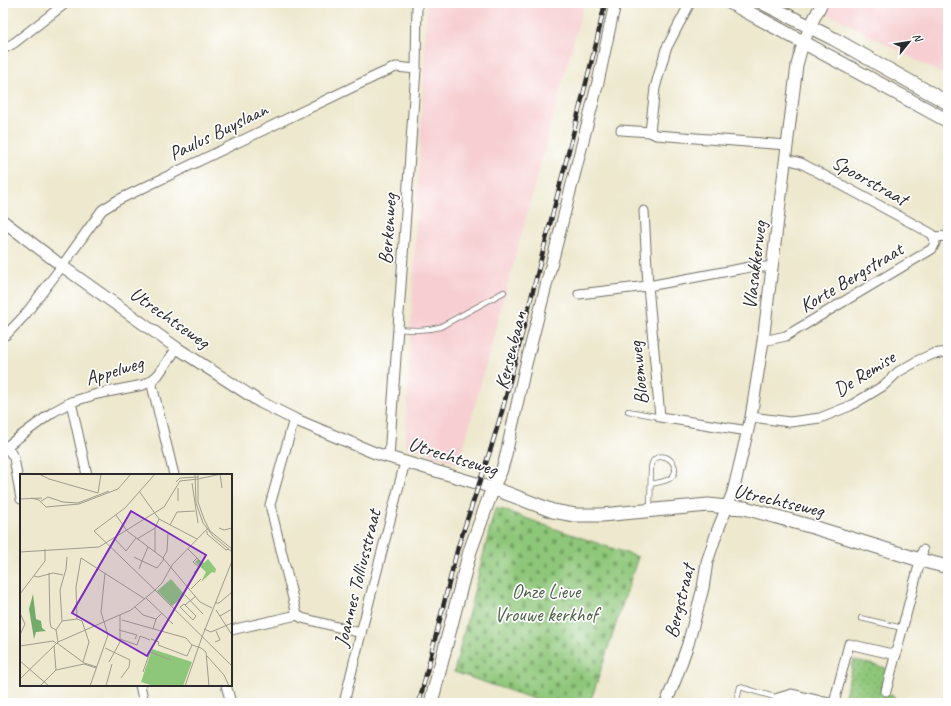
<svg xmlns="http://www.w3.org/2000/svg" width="951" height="706" viewBox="0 0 951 706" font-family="Caveat,sans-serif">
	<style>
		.built { fill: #f7cfd2 }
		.grass { fill: url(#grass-dots); stroke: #5d7952 }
		.cemetery { fill: url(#cemetery-stones); stroke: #5d7952 }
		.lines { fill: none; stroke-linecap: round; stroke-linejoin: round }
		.service-casing { stroke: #6f6d64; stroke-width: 6 }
		.minor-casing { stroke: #6f6d64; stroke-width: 11 }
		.tertiary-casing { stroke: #6f6d64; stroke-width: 13 }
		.secondary-casing { stroke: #6f6d64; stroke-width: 15 }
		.service { stroke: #fff; stroke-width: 4.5 }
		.minor { stroke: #fff; stroke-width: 9 }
		.tertiary { stroke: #fff; stroke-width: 11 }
		.secondary { stroke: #fff; stroke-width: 13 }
		.rail-casing { stroke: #2b2b2b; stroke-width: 4.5 }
		.rail { stroke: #fff; stroke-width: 3; stroke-dasharray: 9; stroke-linecap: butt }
		.labels { text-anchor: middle; stroke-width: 3.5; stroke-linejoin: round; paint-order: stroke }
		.street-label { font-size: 20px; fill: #2b2b2b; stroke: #fff }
		.park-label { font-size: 20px; fill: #4e6247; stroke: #fff }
		.inset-road { fill: none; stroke: #9f9c8d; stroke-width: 1 }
		.view { fill: #7b2cbf; fill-opacity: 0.15; stroke: #7b2cbf; stroke-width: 2 }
		.inset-edge { fill: none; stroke: #2b2b2b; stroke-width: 2 }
	</style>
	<defs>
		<pattern id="grass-dots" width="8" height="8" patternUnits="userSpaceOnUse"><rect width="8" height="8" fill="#8fc77a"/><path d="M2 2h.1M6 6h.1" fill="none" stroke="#75a264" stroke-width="1.8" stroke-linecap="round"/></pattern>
		<pattern id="cemetery-stones" width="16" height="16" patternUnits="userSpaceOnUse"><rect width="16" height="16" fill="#8fc77a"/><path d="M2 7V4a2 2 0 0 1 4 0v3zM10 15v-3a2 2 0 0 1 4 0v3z" fill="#75a264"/></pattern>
	</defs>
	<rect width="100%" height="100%" fill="#fff"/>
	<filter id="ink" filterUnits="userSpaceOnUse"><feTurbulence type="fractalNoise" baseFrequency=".025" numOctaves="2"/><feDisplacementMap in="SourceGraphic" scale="8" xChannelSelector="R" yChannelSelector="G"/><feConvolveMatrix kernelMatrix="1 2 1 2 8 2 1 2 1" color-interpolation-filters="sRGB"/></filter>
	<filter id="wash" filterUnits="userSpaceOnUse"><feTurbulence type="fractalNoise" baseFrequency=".012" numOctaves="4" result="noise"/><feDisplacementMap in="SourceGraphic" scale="16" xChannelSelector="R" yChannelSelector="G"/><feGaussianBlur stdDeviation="0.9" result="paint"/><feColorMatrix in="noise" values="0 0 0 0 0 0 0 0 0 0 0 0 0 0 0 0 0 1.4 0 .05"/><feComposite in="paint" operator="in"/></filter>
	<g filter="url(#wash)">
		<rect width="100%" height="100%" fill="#ede8ce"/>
		<g class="built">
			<path d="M427,3H584L459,464L405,445Z"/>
			<path d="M808,3H948V77Z"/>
		</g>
		<path class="grass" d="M854,660L886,668L880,693L894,696L892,703H843Z"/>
		<path class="cemetery" d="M495,508L504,510L550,527L638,557L590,703H543L525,696L454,672Z"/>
	</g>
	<g filter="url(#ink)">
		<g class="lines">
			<defs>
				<g id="service">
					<path d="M398,329C412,330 426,331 440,327L504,292"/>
					<path d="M628,411L660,417"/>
					<path d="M650,509L651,467C652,465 652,462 653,461C665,446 687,472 667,480C662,482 656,483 651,484"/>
					<path d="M861,618L902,628"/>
					<path d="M736,703L740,687L778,698"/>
				</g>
				<g id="minor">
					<path d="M690,3L666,49L655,88L650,132L656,135L787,145"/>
					<path d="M3,49L14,43L66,3"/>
					<path d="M621,130L650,132"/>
					<path d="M786,159L801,163L932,234L934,237"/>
					<path d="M934,237L948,236"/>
					<path d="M579,294L648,286L644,211"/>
					<path d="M3,336L7,334L25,315L62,266L102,210L118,200L380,74L396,67L416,69"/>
					<path d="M763,341L786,336L932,249L935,243L934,237"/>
					<path d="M151,381L174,475"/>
					<path d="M71,402L87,475"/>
					<path d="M751,417L790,422L820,418L850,406L870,394L883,386L898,372L919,360L933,354L948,352"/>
					<path d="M294,419L270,505L297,615"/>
					<path d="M748,431L660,417L648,286L750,267H772"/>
					<path d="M7,447L14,458L21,499"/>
					<path d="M3,449L53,412L71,402L97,394L143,385L151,381L158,375L177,348"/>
					<path d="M389,457L416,69L417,3"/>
					<path d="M231,630L297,615L302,618L361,633"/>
					<path d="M140,685L144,703"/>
					<path d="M226,685L231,703"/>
					<path d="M886,691L923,550"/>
					<path d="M778,698L792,694L829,703"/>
					<path d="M344,703L361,633L405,462"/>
					<path d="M834,703L849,644L896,655"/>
				</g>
				<g id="tertiary">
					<path d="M3,221L62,266L177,348L260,402L294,419L375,453L493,488L501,472L505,459L525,368L598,82L615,3"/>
					<path d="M666,703L676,678L688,644L703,588L707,562L717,532L733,492L751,417L763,341L797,65C802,43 811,23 822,3"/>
				</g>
				<g id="secondary">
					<path d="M731,3L948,121"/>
					<path d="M763,3L834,39L948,103"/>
					<path d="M431,703L470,551L487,504L493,488L553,511L575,515H602L708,505L727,507L745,508L813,527L920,560L948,567"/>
				</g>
			</defs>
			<use href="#service" class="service-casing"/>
			<use href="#minor" class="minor-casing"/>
			<use href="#tertiary" class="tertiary-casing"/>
			<use href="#secondary" class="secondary-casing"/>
			<use href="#service" class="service"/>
			<use href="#minor" class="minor"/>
			<use href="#tertiary" class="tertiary"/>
			<use href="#secondary" class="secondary"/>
			<defs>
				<path id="rail" d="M419,703L458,547L491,448L503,408L596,44L605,3"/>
			</defs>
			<use href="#rail" class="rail-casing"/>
			<use href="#rail" class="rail"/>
		</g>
	</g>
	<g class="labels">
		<g class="street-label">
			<text transform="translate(218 131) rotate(-26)" y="7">Paulus Buyslaan</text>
			<text transform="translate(870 180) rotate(29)" y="7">Spoorstraat</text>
			<text transform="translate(387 229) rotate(-86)" y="7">Berkenweg</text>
			<text transform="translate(754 265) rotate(-83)" y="7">Vlasakkerweg</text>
			<text transform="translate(851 277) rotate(-31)" y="7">Korte Bergstraat</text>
			<text transform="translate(170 317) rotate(35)" y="7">Utrechtseweg</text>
			<text transform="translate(510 350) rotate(-76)" y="7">Kersenbaan</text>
			<text transform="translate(114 370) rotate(-17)" y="7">Appelweg</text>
			<text transform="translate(638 373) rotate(-96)" y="7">Bloemweg</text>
			<text transform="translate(864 373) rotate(-32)" y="7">De Remise</text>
			<text transform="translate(453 456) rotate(17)" y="7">Utrechtseweg</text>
			<text transform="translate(779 500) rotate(13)" y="7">Utrechtseweg</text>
			<text transform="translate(357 578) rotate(-76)" y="7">Joannes Tolliusstraat</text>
			<text transform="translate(679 601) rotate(-76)" y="7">Bergstraat</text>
		</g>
		<g class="park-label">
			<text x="546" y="598">Onze Lieve<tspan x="546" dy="23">Vrouwe kerkhof</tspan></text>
		</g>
	</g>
	<g transform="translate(20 474)">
		<rect width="212" height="212" fill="#ede8ce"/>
		<path d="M178,85L184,89L188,85L196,95L195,99L192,98L181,108L186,98L175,88Z" fill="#8fc77a"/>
		<path d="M13,120L16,145L21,147L22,154L26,157L16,158L14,165L9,135Z" fill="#73ac6a"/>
		<path d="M151,105L165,121L152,132L137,117Z" fill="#8fc77a"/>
		<path d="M132,175L172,188L163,212H134L121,208Z" fill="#8fc77a"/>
		<path d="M149 198a6 6 0 1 1 12 0a6 6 0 1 1-12 0Z" fill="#8fc77a"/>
		<path class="inset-road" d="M19,0L29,5L78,19L81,0M175,0L176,29L183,49L193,62L212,78M178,0V28L184,45L190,57L212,75M200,0L202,14M178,5L201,0M156,8L160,4L178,3M172,9L178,49M119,17L139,45L177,65M11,24L19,26L26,33L59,30L98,15L111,0M0,25L22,24M21,27L28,23L43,28M158,27V14M43,28L58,29L89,17M96,41L107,57L143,84L180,128L192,134M150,51L157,38L175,37M188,54L152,91L142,109L135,116L212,192M199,54L204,56L212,54M187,57V60L206,76L209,75M94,64L106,77L116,64M117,65L135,54M128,73L122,87L137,94L144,85M168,75L180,87M0,78L79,73L144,33L160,7L178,5M135,78V54L139,45M114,83L122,87L119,95M61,84L125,125M143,84L147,77L148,59M29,99L30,148L31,153L36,156M174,99L179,93L173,88L177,84M14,102L18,103L33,99L43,101M171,115L181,105M0,120L25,87V75M165,121L183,140M126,124L153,150M195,129H199L212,118M164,130L176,142L173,146L160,133ZM165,131L176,122M115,133L123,141L136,145M196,136L212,161M0,139L5,150L0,161M200,142L212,135M57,145L56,113L61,84M102,146L166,164L172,171L181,174L186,178L189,212M42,147L40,116L46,95L47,83M133,155L136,145L142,139M184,155L191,158L212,149M99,156L117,161L115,165M182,163L212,87M100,165L117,171L120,162L130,166M131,165L139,168L138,171L167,182L172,171M38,168L36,156L42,147L57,145L62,147L69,168L63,188M195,168L200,166L196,157M37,169L64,189L77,193M0,172L33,167L36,169M34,172L36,196M85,174L110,186L109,193L101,204M187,182L204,201L209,212M0,187L29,212M89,188L100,168V141M64,190L76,194M123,198L130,178L151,186M0,205L38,168L111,136L135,116L74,57L105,34L135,0M20,212L36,196L64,190M70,212L88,161L81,138L85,99M86,212L92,190M165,212L182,163"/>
		<path class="view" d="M111,37L186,81L127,182L52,139Z"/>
		<rect width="212" height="212" class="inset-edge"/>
	</g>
	<rect width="951" height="706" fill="none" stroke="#fff" stroke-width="16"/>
	<g transform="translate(909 42) rotate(60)" stroke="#ffffff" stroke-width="3" paint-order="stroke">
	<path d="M0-3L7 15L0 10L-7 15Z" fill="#2b2b2b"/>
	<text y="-6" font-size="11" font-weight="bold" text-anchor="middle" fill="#2b2b2b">N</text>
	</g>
</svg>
